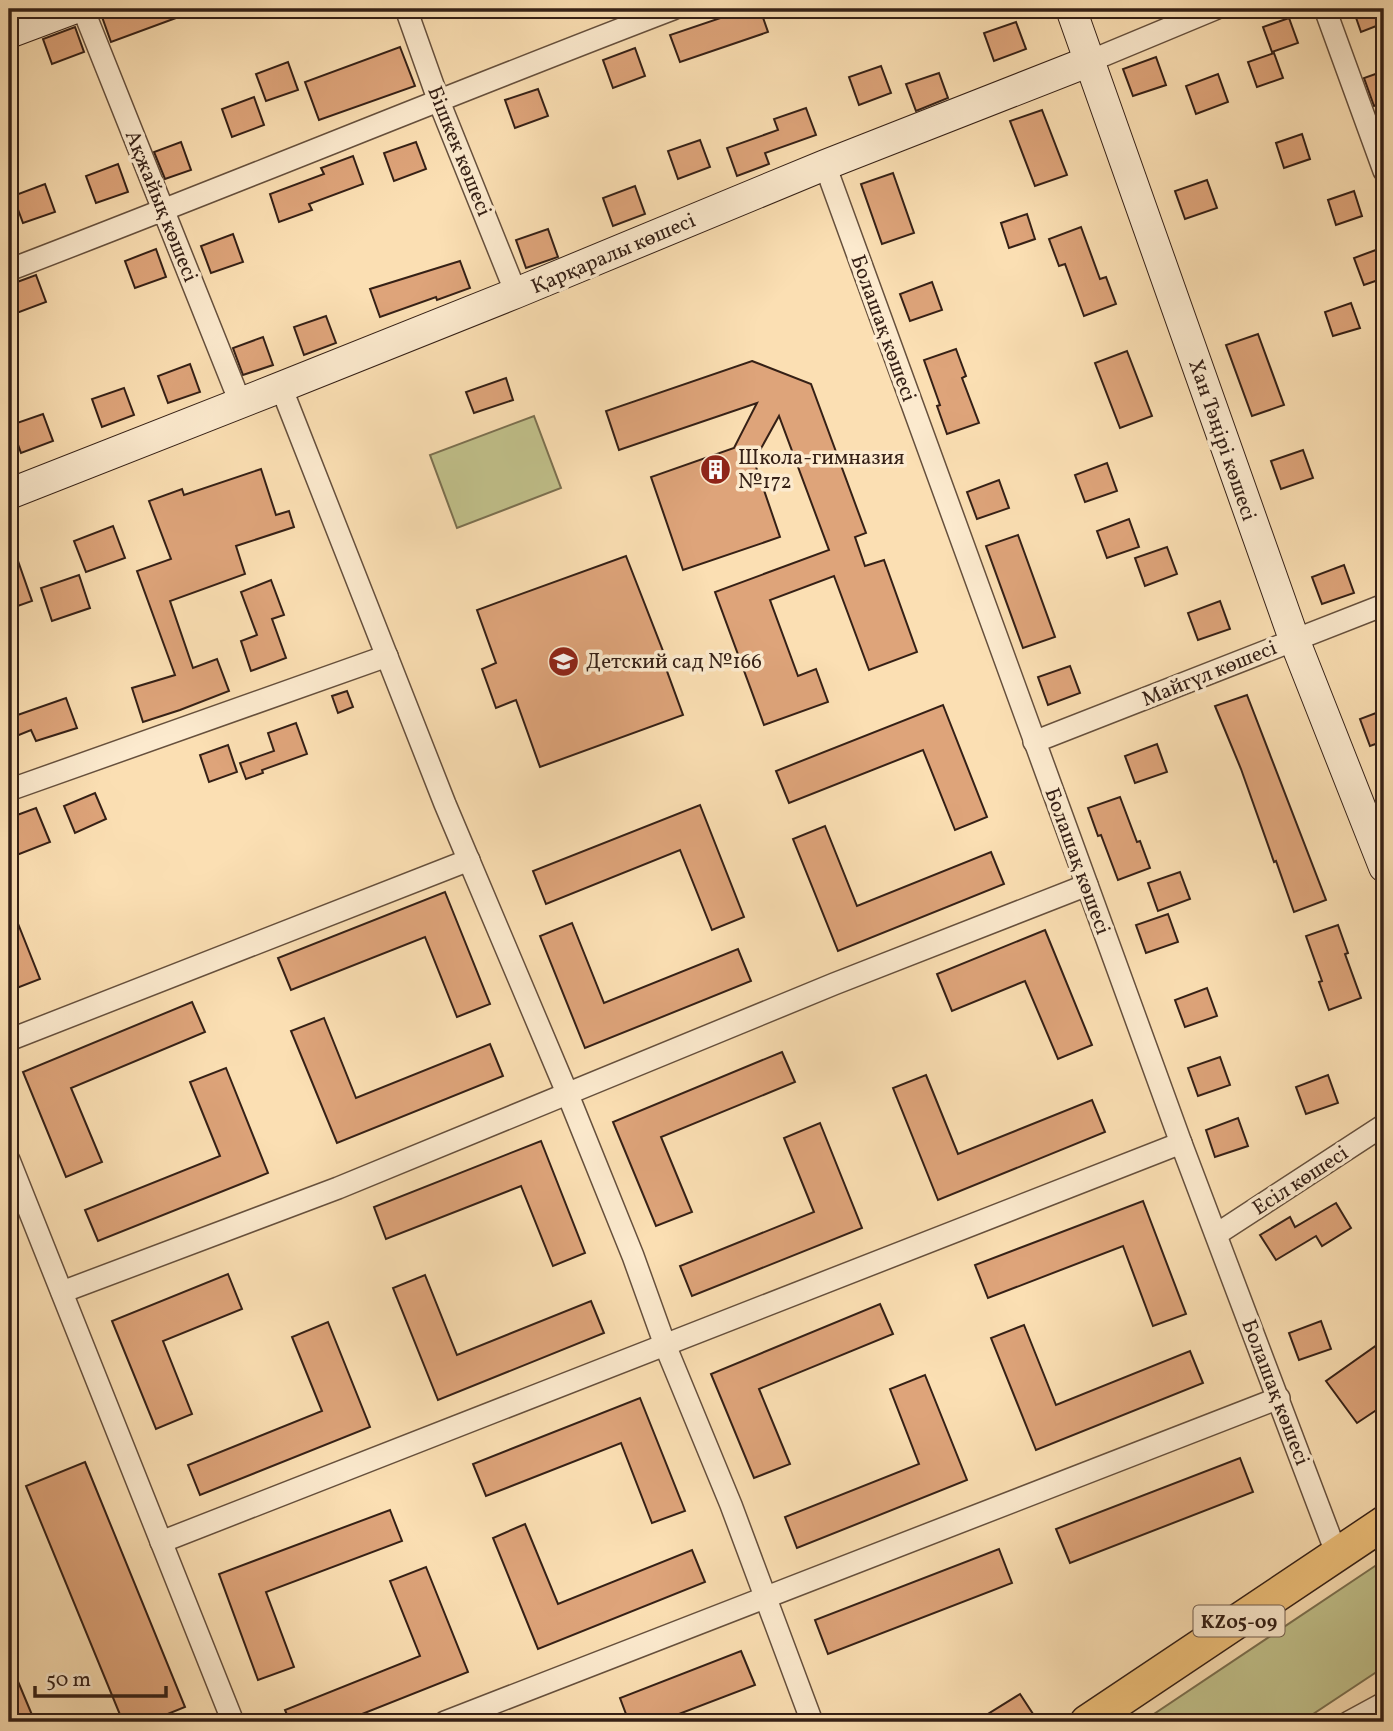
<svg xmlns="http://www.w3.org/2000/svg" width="1393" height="1731" viewBox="0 0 1393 1731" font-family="Vollkorn,serif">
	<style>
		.green { fill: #c1c18b; stroke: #7b7050; stroke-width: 2 }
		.building { fill: #dea47a; stroke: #352016; stroke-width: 2 }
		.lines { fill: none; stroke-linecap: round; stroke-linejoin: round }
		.street-casing { stroke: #66503d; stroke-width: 24 }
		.secondary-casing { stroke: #352016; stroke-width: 32 }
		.primary-casing { stroke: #352016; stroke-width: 36 }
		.street { stroke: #fceace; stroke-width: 21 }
		.secondary { stroke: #fceace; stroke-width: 30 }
		.primary { stroke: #eec07a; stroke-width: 33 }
		.labels { text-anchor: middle; stroke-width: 7; stroke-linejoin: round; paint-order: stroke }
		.shield { fill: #fceace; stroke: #715d4d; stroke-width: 2 }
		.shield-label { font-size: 19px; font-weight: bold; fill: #352016 }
		.street-label { font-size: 21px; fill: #352016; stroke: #fceace }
		.poi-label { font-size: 21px; fill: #352016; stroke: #fceace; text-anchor: start }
	</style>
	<rect width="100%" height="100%" fill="#fbdfb3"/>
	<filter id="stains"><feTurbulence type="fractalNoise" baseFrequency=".00286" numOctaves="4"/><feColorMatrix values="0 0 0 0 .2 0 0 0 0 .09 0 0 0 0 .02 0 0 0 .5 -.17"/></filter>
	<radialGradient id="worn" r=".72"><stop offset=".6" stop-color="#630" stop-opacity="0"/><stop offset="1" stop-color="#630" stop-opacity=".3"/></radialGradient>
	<g class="green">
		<path d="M534,416L561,488L457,528L430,455Z"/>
		<path d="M1384,1560V1667L1301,1722H1142Z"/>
	</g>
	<g class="building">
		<path d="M115,9H195V11L111,42L101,14Z"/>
		<path d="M747,9H760L768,32L680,62L670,35Z"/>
		<path d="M1353,9H1384V23L1361,32Z"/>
		<path d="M1289,18L1298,43L1272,52L1263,27Z"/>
		<path d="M1016,22L1026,49L994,61L984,33Z"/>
		<path d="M75,27L84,52L52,64L43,39Z"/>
		<path d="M400,47L415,86L319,120L305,82Z"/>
		<path d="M635,48L645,76L613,88L603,60Z"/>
		<path d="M1274,53L1283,78L1257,87L1248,62Z"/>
		<path d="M1156,57L1166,85L1133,96L1123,69Z"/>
		<path d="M288,62L298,90L266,101L256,74Z"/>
		<path d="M881,66L891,93L859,105L849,77Z"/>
		<path d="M1384,71V102L1374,106L1364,78Z"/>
		<path d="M939,73L948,98L916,111L906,84Z"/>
		<path d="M1218,74L1228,102L1196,114L1186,86Z"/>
		<path d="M538,89L548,116L515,128L505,100Z"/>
		<path d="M254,97L264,125L232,137L222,109Z"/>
		<path d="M806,108L816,135L765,153L769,164L737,176L727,148L778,130L774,119Z"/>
		<path d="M1042,110L1067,175L1035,186L1010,121Z"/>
		<path d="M1302,134L1310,159L1284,168L1276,143Z"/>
		<path d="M700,140L710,167L678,179L668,151Z"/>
		<path d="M181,142L191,170L165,179L154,152Z"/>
		<path d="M416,142L426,169L394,181L384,153Z"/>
		<path d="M353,156L363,184L309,204L312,210L279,222L270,194L324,174L321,168Z"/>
		<path d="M118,164L128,192L96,203L86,176Z"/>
		<path d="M893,173L914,233L882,244L861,184Z"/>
		<path d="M1207,180L1217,208L1185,219L1175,191Z"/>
		<path d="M45,184L55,212L23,223L13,196Z"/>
		<path d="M635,186L645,214L613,226L603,198Z"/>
		<path d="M1354,191L1362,216L1336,225L1328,200Z"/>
		<path d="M1027,214L1035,239L1009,248L1001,223Z"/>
		<path d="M1081,227L1100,279L1106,277L1116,304L1084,316L1065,264L1059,266L1049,239Z"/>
		<path d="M548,229L558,257L526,268L516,240Z"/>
		<path d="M233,234L243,262L211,273L201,246Z"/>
		<path d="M1384,247V278L1364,285L1354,258Z"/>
		<path d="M156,249L166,277L135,288L125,261Z"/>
		<path d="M460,261L470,288L437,300L436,297L380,317L370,289Z"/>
		<path d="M36,275L46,302L14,314L9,299V285Z"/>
		<path d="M932,282L942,310L910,321L900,294Z"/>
		<path d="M1351,303L1360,328L1333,336L1325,312Z"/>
		<path d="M326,316L336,343L304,355L294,327Z"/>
		<path d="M1258,334L1284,405L1252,416L1226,345Z"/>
		<path d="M263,337L273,365L243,375L233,348Z"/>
		<path d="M956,349L966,376L962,378L979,423L947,434L937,406L940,405L924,360Z"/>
		<path d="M1127,351L1152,416L1120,428L1095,363Z"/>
		<path d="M752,361L811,384L866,533L855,537L865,566L884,560L917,652L869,670L834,576L770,600L798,676L816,669L828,702L764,725L715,592L829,550L779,416L754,461L780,537L683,570L651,477L734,448L757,403L619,450L606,411Z"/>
		<path d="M190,364L200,392L168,403L158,376Z"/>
		<path d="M506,378L513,400L474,413L466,392Z"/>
		<path d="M124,388L134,415L102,427L92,399Z"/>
		<path d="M43,414L53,441L21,453L11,425Z"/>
		<path d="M1303,450L1313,478L1281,489L1271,461Z"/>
		<path d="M1107,463L1117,491L1085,502L1075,475Z"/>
		<path d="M261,469L276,515L289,511L294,527L236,546L245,574L170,601L193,668L217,659L229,691L180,710L143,722L132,688L175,675L137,571L171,559L149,501L182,489L184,495Z"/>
		<path d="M999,480L1009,508L977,519L967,492Z"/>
		<path d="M1129,519L1139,547L1107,558L1097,531Z"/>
		<path d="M113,526L125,558L86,572L74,541Z"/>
		<path d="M1018,535L1055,637L1023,648L986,546Z"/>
		<path d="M9,541H11L32,601L9,609Z"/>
		<path d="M1167,547L1177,574L1145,586L1135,558Z"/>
		<path d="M626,556L663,651L660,652L683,715L540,767L516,700L496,708L482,669L496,663L477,610Z"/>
		<path d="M1344,565L1354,593L1322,604L1312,577Z"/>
		<path d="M79,575L90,608L52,621L41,588Z"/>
		<path d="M271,580L284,615L272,619L286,658L251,671L241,641L257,635L241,592Z"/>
		<path d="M1220,601L1230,629L1198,640L1188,613Z"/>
		<path d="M1070,666L1080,693L1048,705L1038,677Z"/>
		<path d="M347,691L353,707L338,713L332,696Z"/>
		<path d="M1247,695L1326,900L1294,912L1276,861L1274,862L1241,769L1215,706Z"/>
		<path d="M66,698L77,728L36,741L31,730L9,739V718Z"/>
		<path d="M943,705L987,817L955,830L923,750L789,803L776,771Z"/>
		<path d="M1384,710V741L1370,746L1360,719Z"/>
		<path d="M296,723L307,754L262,770L263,773L246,779L240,763L274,751L268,733Z"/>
		<path d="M1157,744L1167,772L1135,783L1125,756Z"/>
		<path d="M228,745L237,772L209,782L200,755Z"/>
		<path d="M95,793L106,819L75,833L64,806Z"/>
		<path d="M1120,797L1137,842L1140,841L1150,868L1118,880L1101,835L1098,836L1088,808Z"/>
		<path d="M700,805L744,917L712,930L680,850L546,904L533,871Z"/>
		<path d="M36,808L50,842L9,858V818Z"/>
		<path d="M825,826L857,906L991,852L1004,884L838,951L793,839Z"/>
		<path d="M1180,872L1190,899L1158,911L1148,883Z"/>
		<path d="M445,892L490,1004L457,1017L425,937L291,990L278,958Z"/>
		<path d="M9,901L40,979L9,991Z"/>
		<path d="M1168,914L1178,942L1146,953L1136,925Z"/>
		<path d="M572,923L604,1003L738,949L751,981L585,1048L540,936Z"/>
		<path d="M1338,925L1348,953L1345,954L1361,998L1329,1010L1319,982L1322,981L1306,936Z"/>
		<path d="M1045,930L1092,1045L1058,1059L1025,981L952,1011L937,974Z"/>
		<path d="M1207,988L1217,1016L1185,1027L1175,1000Z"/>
		<path d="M192,1002L205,1032L71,1088L102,1162L66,1177L23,1072Z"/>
		<path d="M324,1018L356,1098L490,1044L503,1076L337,1143L291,1031Z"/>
		<path d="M782,1052L795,1082L661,1137L692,1212L656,1226L613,1122Z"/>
		<path d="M1220,1057L1230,1085L1198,1096L1188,1068Z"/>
		<path d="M226,1068L268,1173L98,1241L85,1210L220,1156L190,1082Z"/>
		<path d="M926,1075L958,1154L1092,1100L1105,1132L938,1200L893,1088Z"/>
		<path d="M1328,1075L1338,1103L1306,1114L1296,1087Z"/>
		<path d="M1238,1118L1248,1146L1215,1157L1206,1130Z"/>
		<path d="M820,1123L862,1228L692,1296L680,1266L814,1212L784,1138Z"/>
		<path d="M541,1141L585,1253L553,1266L521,1186L386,1239L374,1207Z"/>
		<path d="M1143,1201L1186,1314L1153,1326L1123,1246L988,1298L975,1265Z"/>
		<path d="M1336,1203L1351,1228L1322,1246L1316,1236L1276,1260L1260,1235L1290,1217L1295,1227Z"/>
		<path d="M228,1274L242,1309L163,1341L192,1414L156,1429L112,1321Z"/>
		<path d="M425,1275L457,1355L591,1301L604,1333L438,1400L393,1288Z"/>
		<path d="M880,1304L893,1334L759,1389L790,1464L754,1478L711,1374Z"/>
		<path d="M1321,1321L1331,1349L1299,1360L1289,1333Z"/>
		<path d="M328,1322L370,1427L200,1495L188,1465L322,1411L292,1337Z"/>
		<path d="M1024,1325L1056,1405L1190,1351L1203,1383L1036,1450L991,1338Z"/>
		<path d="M1384,1340V1405L1357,1423L1326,1381Z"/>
		<path d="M925,1375L967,1480L797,1548L785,1517L919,1464L890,1389Z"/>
		<path d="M640,1398L685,1511L652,1523L621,1443L486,1496L473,1464Z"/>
		<path d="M1240,1458L1253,1492L1070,1563L1056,1529Z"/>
		<path d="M85,1462L185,1707L148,1722H123L26,1486Z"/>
		<path d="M390,1510L402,1541L266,1592L294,1667L258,1680L219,1574Z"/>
		<path d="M525,1524L558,1604L692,1550L705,1582L538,1649L493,1538Z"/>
		<path d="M999,1549L1012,1583L828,1654L815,1620Z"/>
		<path d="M426,1567L468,1672L342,1722H290L285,1710L420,1656L390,1581Z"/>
		<path d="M741,1651L755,1685L658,1722H629L620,1698Z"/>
		<path d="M9,1660L35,1722H9Z"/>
		<path d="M1020,1694L1035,1717L1027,1722H975Z"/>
	</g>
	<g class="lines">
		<defs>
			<g id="street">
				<path d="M83,9L240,402"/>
				<path d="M406,9L438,99L516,293"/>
				<path d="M1325,9L1384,171"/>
				<path d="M1090,61L1215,9"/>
				<path d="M825,165L1181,1143L1337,1555"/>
				<path d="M9,270C231,185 451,94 673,9"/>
				<path d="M281,387L445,804L568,1095L633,1256L665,1345L731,1505L812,1722"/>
				<path d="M1034,742L1384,605"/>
				<path d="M9,790L387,656"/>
				<path d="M9,1040L469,860"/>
				<path d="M9,1160L233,1722"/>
				<path d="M1217,1234L1384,1125"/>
				<path d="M62,1292L338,1188L834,984L1087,885"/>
				<path d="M161,1542L1181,1143"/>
				<path d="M445,1722L1279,1398"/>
				<path d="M1349,1722L1384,1703"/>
			</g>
			<g id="secondary">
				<path d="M1071,9L1294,639L1384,867"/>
				<path d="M9,33L73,9"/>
				<path d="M9,494L281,387L516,293L825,165L1090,61"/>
			</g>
			<path id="primary" d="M1087,1722L1384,1523"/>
		</defs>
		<use href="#street" class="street-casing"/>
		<use href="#secondary" class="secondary-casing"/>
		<use href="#primary" class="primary-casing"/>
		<use href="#street" class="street"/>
		<use href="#secondary" class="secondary"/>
		<use href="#primary" class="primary"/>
	</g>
	<defs>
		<symbol id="building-disc" viewBox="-11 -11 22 22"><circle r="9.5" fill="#8f2418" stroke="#fceace"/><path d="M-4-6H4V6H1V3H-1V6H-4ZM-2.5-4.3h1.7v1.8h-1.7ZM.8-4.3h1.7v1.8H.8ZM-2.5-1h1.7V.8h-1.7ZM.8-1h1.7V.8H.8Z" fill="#fff"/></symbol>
		<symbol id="school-disc" viewBox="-11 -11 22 22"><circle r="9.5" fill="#8f2418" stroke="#fceace"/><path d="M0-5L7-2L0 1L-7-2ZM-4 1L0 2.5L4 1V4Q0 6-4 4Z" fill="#fff"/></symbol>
	</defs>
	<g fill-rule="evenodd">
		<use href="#building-disc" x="698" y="452" width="35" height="35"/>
		<use href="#school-disc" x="546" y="644" width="35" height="35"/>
	</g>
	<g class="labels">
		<rect class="shield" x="1193.5" y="1605.5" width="91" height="31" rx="5"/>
		<g class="shield-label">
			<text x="1239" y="1628">KZ05-09</text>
		</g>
		<g class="street-label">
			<text transform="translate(460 151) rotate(68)" y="7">Бішкек көшесі</text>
			<text transform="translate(162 206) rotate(68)" y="7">Ақжайық көшесі</text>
			<text transform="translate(613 253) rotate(-23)" y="7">Қарқаралы көшесі</text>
			<text transform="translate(884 328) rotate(70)" y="7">Болашақ көшесі</text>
			<text transform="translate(1223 440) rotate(71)" y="7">Хан Тәңірі көшесі</text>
			<text transform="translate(1209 673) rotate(-22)" y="7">Майгүл көшесі</text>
			<text transform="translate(1078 861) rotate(70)" y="7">Болашақ көшесі</text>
			<text transform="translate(1300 1180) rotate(-33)" y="7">Есіл көшесі</text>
			<text transform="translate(1276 1392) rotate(69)" y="7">Болашақ көшесі</text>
		</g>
		<g class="poi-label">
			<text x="738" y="464">Школа-гимназия<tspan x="738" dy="24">№172</tspan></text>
			<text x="586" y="668">Детский сад №166</text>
		</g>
	</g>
	<rect width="1393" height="1731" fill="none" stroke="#fbdfb3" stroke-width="35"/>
	<rect x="10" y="10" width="1372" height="1710" fill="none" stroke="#352016" stroke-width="3.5"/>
	<rect x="18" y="18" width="1358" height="1696" fill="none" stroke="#352016" stroke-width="2"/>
	<path d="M35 1686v10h131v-10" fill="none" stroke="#352016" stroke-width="3.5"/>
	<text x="46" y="1686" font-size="21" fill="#352016" stroke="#fceace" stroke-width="5" paint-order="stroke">50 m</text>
	<rect width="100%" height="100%" filter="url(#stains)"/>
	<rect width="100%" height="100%" fill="url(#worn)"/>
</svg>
